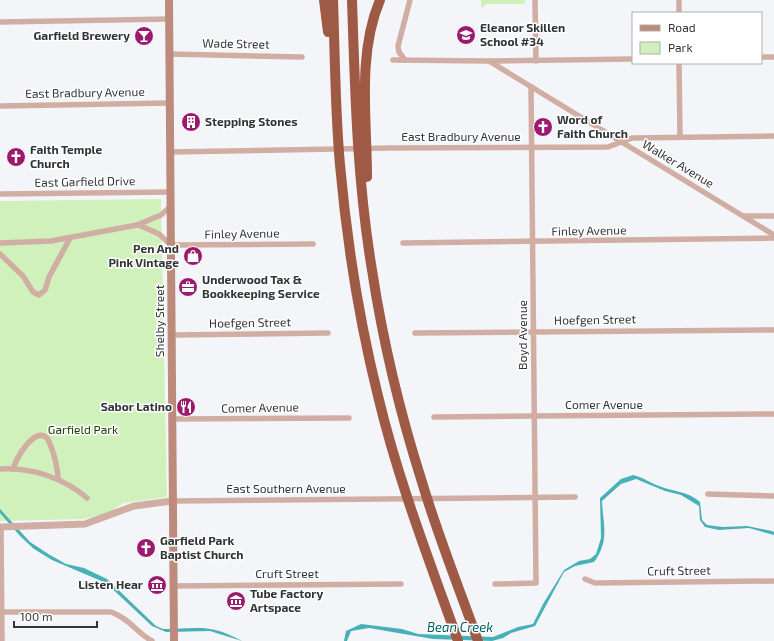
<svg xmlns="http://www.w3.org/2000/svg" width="774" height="641" viewBox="0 0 774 641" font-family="'Exo 2',sans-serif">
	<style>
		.green { fill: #d1f1bc }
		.water { fill: #47b1b9 }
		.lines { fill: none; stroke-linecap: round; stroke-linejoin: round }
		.minor { stroke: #d1aea3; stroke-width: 5.5 }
		.tertiary { stroke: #d1aea3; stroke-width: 7 }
		.secondary { stroke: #bd8b7b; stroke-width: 8 }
		.motorway { stroke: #9f5a45; stroke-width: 10 }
		.labels { text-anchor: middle; stroke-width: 3; stroke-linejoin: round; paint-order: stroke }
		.poi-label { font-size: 12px; font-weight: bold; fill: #333435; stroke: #fff; text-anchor: start }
		.street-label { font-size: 12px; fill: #333435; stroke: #fff }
		.park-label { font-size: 12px; fill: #21390b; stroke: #fff }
		.water-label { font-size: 13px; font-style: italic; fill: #005f65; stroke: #fff }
	</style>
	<rect width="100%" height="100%" fill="#f4f5f8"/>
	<g class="green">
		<path d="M481,0H525V4H486L484,7H481Z"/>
		<path d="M161,199L167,497L123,503L107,514L84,519L0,521V201Z"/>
	</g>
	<g class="water">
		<path d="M633,475C643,477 650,483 659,486C674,492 688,491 700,502L702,520L707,525L723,527L747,526L772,531L774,532V535L749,528L719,530L705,527L700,520L699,506L681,495L665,491L636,479L621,484L602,501C603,525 610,540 594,562L575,566L564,572L535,626L511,633L503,638L492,641L433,639L369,628L351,631L347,641H344L346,631L361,624L402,629L418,634L493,637L518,627L533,624L543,604L564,570L579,561L590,559L596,554L601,538L600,498L621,479Z"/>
		<path d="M0,509L30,542L50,555L66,564L84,568L107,579L156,626L163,629C198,629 209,623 242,641L210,631L166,632L152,626L106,583L52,560L34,549L20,536L0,513Z"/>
	</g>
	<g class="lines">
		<g class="minor">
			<path d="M535,0L536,61"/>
			<path d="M679,0V13"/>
			<path d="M0,22L170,19"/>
			<path d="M170,54L302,57"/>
			<path d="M761,57H774"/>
			<path d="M393,60L490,61L633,59"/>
			<path d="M405,60L399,52L398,46L410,0"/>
			<path d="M489,61L774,235"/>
			<path d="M679,63L680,137"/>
			<path d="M0,106L170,103"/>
			<path d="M170,152L390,148L608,147L632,138L774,136"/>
			<path d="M0,194L171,192"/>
			<path d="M744,216H774"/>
			<path d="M139,225L159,234L171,245L313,244"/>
			<path d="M0,243L51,241L137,225L161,215L171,206"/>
			<path d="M403,243L774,238"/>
			<path d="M0,254L23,276L33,292L39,295L45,290L49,277L70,238"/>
			<path d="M415,333L774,330"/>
			<path d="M172,335L328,333"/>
			<path d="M434,417L774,414"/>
			<path d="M172,419L349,418"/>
			<path d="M0,469C31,467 64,478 87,498"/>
			<path d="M13,469C16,459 34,426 47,438C50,442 51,448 53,452C56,462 58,469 58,479"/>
			<path d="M708,494L774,496"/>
			<path d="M172,501L575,497"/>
			<path d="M1,527L2,641"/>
			<path d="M585,579L595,583L774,581"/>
			<path d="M495,584L536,583L531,87"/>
			<path d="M173,586L401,584"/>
			<path d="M2,612H111C130,619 136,632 152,641"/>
		</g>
		<path class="tertiary" d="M0,527L85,524L134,506L172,501"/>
		<path class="secondary" d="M169,0L174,641"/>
		<g class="motorway">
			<path d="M324,0L328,32"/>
			<path d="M333,0C335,55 335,110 340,165C347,243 359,320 378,396C398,480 429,560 458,641"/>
			<path d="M352,0C355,90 357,181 372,270C383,342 400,413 422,482C438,536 459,588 478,641"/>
			<path d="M367,177C367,120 357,54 380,0"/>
		</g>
	</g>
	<defs>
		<symbol id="school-disc" viewBox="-11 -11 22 22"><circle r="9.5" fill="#9c1a6d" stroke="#fff"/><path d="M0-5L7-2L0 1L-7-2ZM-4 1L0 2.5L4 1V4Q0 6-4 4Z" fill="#fff"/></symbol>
		<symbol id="bar-disc" viewBox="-11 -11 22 22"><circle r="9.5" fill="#9c1a6d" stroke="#fff"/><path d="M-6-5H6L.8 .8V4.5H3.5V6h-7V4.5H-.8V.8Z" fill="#fff"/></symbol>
		<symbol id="building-disc" viewBox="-11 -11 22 22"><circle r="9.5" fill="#9c1a6d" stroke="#fff"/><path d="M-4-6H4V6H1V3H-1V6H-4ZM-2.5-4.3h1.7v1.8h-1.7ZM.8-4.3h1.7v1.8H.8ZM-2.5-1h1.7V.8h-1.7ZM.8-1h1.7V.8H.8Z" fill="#fff"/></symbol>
		<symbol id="church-disc" viewBox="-11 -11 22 22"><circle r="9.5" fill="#9c1a6d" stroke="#fff"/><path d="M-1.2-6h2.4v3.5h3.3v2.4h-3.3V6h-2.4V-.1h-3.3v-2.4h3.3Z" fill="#fff"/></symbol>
		<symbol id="shop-disc" viewBox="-11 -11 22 22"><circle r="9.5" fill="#9c1a6d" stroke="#fff"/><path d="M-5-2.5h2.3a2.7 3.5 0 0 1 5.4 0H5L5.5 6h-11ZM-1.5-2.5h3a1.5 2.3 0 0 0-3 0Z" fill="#fff"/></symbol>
		<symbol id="office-disc" viewBox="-11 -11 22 22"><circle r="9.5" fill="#9c1a6d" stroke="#fff"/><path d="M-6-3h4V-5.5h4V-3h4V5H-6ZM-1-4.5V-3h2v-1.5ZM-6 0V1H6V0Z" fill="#fff"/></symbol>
		<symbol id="restaurant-disc" viewBox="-11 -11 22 22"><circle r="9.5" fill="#9c1a6d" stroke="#fff"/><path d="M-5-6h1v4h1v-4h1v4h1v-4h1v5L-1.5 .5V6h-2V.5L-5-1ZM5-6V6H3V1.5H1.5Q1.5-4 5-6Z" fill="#fff"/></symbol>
		<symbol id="museum-disc" viewBox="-11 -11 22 22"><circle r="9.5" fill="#9c1a6d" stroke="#fff"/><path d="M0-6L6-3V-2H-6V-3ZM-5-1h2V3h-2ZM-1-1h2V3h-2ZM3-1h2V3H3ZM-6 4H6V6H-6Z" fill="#fff"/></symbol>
	</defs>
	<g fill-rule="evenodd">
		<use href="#school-disc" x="455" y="24" width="22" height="22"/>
		<use href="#bar-disc" x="133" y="25" width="22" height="22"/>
		<use href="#building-disc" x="180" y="111" width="22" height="22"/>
		<use href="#church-disc" x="532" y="116" width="22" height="22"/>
		<use href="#church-disc" x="5" y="146" width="22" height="22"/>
		<use href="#shop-disc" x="182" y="245" width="22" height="22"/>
		<use href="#office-disc" x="177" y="276" width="22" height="22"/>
		<use href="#restaurant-disc" x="175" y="396" width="22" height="22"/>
		<use href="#church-disc" x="135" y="537" width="22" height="22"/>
		<use href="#museum-disc" x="146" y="574" width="22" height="22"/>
		<use href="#museum-disc" x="225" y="590" width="22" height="22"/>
	</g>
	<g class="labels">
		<g class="poi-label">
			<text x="480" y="32">Eleanor Skillen<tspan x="480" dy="14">School #34</tspan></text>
			<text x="130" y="40" text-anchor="end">Garfield Brewery</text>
			<text x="557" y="124">Word of<tspan x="557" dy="14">Faith Church</tspan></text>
			<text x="205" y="126">Stepping Stones</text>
			<text x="30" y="154">Faith Temple<tspan x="30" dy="14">Church</tspan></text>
			<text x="179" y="253" text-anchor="end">Pen And<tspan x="179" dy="14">Pink Vintage</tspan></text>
			<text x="202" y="284">Underwood Tax &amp;<tspan x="202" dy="14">Bookkeeping Service</tspan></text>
			<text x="172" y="411" text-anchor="end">Sabor Latino</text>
			<text x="160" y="545">Garfield Park<tspan x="160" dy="14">Baptist Church</tspan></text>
			<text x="143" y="589" text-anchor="end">Listen Hear</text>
			<text x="250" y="598">Tube Factory<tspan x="250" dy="14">Artspace</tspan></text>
		</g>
		<g class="street-label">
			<text transform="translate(236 44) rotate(1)" y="4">Wade Street</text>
			<text transform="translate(85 93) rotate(-1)" y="4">East Bradbury Avenue</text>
			<text x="461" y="141">East Bradbury Avenue</text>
			<text transform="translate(678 164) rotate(31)" y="4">Walker Avenue</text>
			<text transform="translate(85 182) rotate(-1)" y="4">East Garfield Drive</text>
			<text transform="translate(589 231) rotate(-1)" y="4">Finley Avenue</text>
			<text transform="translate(242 234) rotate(-1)" y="4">Finley Avenue</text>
			<text transform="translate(595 320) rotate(-1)" y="4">Hoefgen Street</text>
			<text transform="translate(160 321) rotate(-90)" y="4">Shelby Street</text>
			<text transform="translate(250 323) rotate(-1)" y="4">Hoefgen Street</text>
			<text transform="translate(523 335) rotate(-90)" y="4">Boyd Avenue</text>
			<text x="604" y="409">Comer Avenue</text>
			<text transform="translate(260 408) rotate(-1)" y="4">Comer Avenue</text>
			<text x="286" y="493">East Southern Avenue</text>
			<text transform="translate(679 571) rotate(-1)" y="4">Cruft Street</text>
			<text x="287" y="578">Cruft Street</text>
		</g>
		<g class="park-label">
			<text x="83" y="434">Garfield Park</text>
		</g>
		<g class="water-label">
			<text x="460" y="632">Bean Creek</text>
		</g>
	</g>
	<rect x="632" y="12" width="130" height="52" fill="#ffffff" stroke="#adaeae"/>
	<rect x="640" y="25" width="20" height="6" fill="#bd8b7b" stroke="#adaeae"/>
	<text x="668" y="32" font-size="12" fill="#333435">Road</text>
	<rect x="640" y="42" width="20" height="12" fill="#d1f1bc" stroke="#adaeae"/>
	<text x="668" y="52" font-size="12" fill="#333435">Park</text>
	<path d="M14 621v6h83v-6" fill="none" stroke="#333435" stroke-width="2"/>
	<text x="20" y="621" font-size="12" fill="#333435" stroke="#ffffff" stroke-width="3" paint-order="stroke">100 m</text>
</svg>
